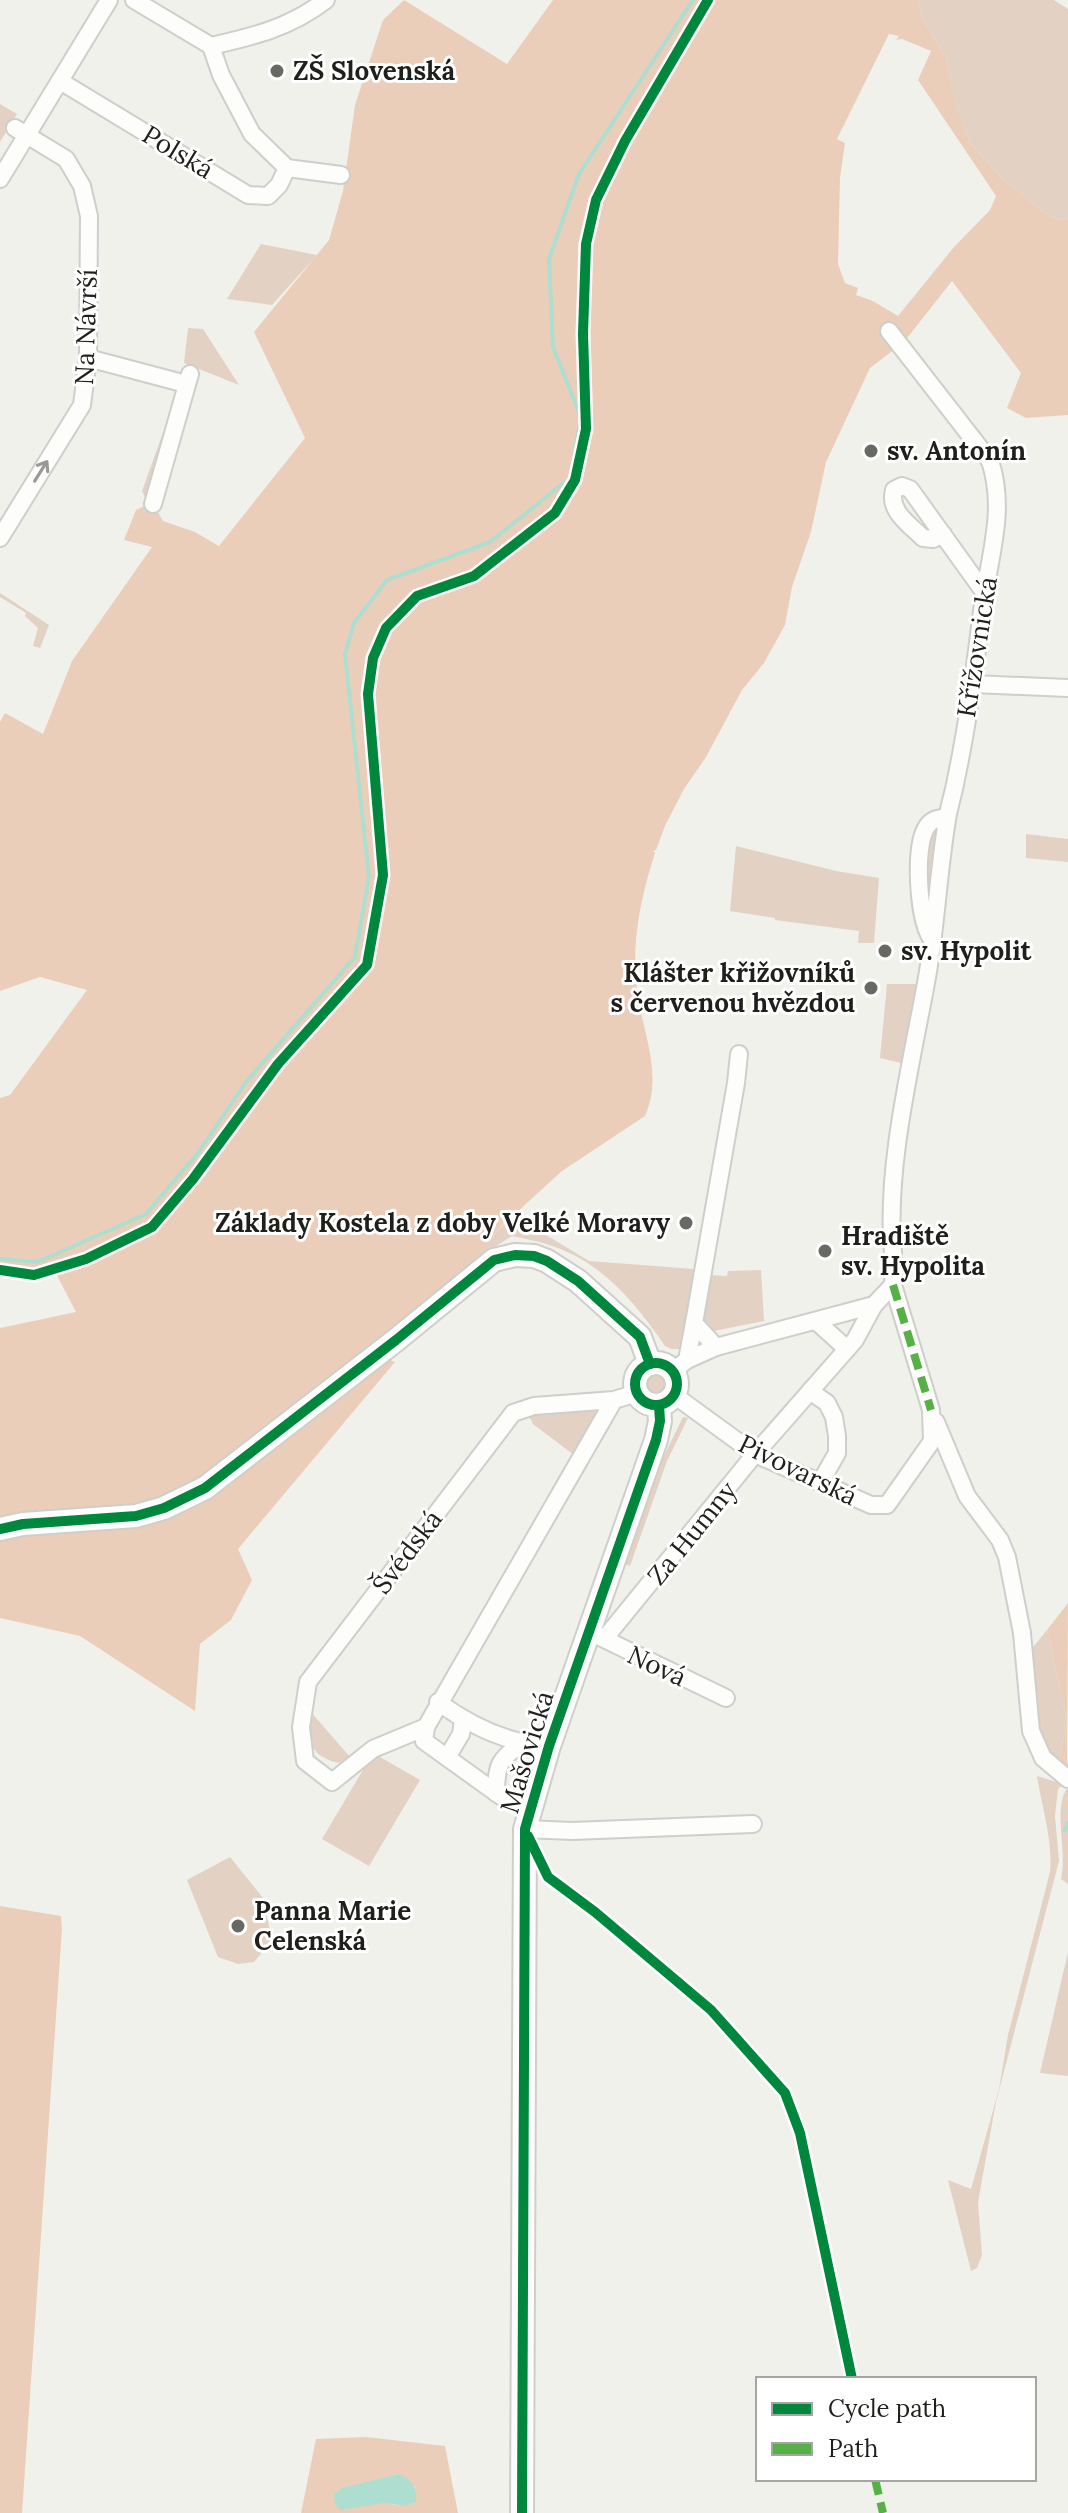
<svg xmlns="http://www.w3.org/2000/svg" width="1068" height="2513" viewBox="0 0 1068 2513" font-family="Lora,serif">
	<style>
		.green { fill: #e3d1c3 }
		.forest { fill: #ebceba; fill-rule: evenodd }
		.water { fill: #added0 }
		.lines { fill: none; stroke-linecap: round; stroke-linejoin: round }
		.stream { stroke: #added0; stroke-width: 4 }
		.street-casing { stroke: #cecfcb; stroke-width: 20 }
		.secondary-casing { stroke: #cecfcb; stroke-width: 26 }
		.street { stroke: #fdfdfc; stroke-width: 16 }
		.secondary { stroke: #fdfdfc; stroke-width: 22 }
		.quiet { stroke: #55b145; stroke-width: 8; stroke-dasharray: 16 8; stroke-linecap: butt }
		.cycleway-casing { stroke: #fff; stroke-width: 15 }
		.cycleway { stroke: #00873e; stroke-width: 10 }
		.oneway { stroke: #999997 }
		.poi-dot { fill: #686865; stroke: #fff; stroke-width: 3 }
		.labels { text-anchor: middle; stroke-width: 6; stroke-linejoin: round; paint-order: stroke }
		.poi-label { font-size: 26px; font-weight: bold; fill: #1f1f1c; stroke: #fff; text-anchor: start }
		.street-label { font-size: 26px; fill: #1f1f1c; stroke: #fff }
	</style>
	<rect width="100%" height="100%" fill="#f1f1ec"/>
	<g class="green">
		<path d="M918,0H1054L1068,9V218L1063,220L1052,217L1041,210L1003,179L971,144L958,113L946,58L922,18Z"/>
		<path d="M0,104L17,114L0,142Z"/>
		<path d="M261,244L317,255L272,305L227,299Z"/>
		<path d="M188,328L203,329L239,385L184,363Z"/>
		<path d="M168,419L172,421L154,481L145,497L142,491Z"/>
		<path d="M0,593L49,625L40,648L33,646L38,628L25,616L26,613L0,597Z"/>
		<path d="M940,825L929,925L925,844L932,826Z"/>
		<path d="M1026,834L1068,839V862L1026,858Z"/>
		<path d="M736,846L836,871L879,878L874,943H858L859,931L775,920V918L730,911Z"/>
		<path d="M887,984H919L901,1063L880,1058Z"/>
		<path d="M508,1219L509,1225L518,1227L523,1221L589,1261L694,1269L683,1349H671L665,1346C637,1305 604,1264 555,1247C542,1242 526,1239 512,1236L470,1263Z"/>
		<path d="M761,1270L764,1321L709,1332L701,1315L708,1275L727,1276L728,1271Z"/>
		<circle cx="656" cy="1383" r="11"/>
		<path d="M591,1408L599,1416L578,1458L533,1424L528,1414Z"/>
		<path d="M683,1417L688,1418L667,1461L630,1566L625,1564L663,1458Z"/>
		<path d="M1047,1630L1067,1721L1058,1763L1044,1749L1036,1733L1029,1652Z"/>
		<path d="M310,1711L350,1757L339,1763C310,1757 305,1739 310,1711Z"/>
		<path d="M373,1753L420,1780L369,1866L322,1839Z"/>
		<path d="M1037,1776L1063,1784L1058,1789L1055,1816L1059,1861L996,2102L983,2174L978,2203L982,2255L977,2268L971,2271L948,2180L971,2189L999,2089L1008,2035L1050,1872C1053,1840 1042,1808 1037,1776Z"/>
		<path d="M1068,1787V1884L1061,1879C1068,1853 1052,1806 1068,1787Z"/>
		<path d="M230,1857L263,1898L272,1941L254,1962L238,1964L218,1957L187,1880Z"/>
		<path d="M1068,1952V2076L1040,2073Z"/>
	</g>
	<g class="forest">
		<path d="M404,0L507,64L553,0H918L922,18L946,58L958,112L971,144L1003,179L1041,210L1052,217L1062,220L1068,218V415L1026,418L1007,408L1021,373L952,281L904,342L870,368L826,462L811,532L792,587L785,625L764,663L742,690L706,757L684,789L665,826L656,850L653,851L655,853C642,893 632,938 636,981C639,1025 665,1072 645,1116L562,1171L516,1213L510,1215L471,1264L390,1333L200,1480L160,1499L134,1506L0,1520V1328L76,1312L51,1264L36,1271L0,1278V1098L10,1095L87,990L40,977L0,991V722L5,713L43,734L72,661L152,547L124,540L136,510L146,505L158,512L163,521L195,532L219,546L305,438L254,332L329,240L343,191L355,105L383,20ZM889,34L899,36L896,40L902,39L931,51L918,80L996,196L990,210L954,247L898,316L873,301L856,295L858,288L845,283L838,264L840,178L845,143L837,139Z"/>
		<path d="M387,1359L395,1362L238,1549L252,1580L231,1620L200,1644L195,1711L80,1636L0,1618V1539L25,1534L137,1525Z"/>
		<path d="M1068,1603L1067,1759L1068,1768L1058,1763L1067,1721L1047,1630Z"/>
		<path d="M0,1906L61,1916L62,1929L22,2513H0Z"/>
		<path d="M366,2437L445,2446L458,2513H301L316,2439ZM399,2474L415,2487L416,2502C389,2511 380,2500 362,2484Z"/>
	</g>
	<path class="water" d="M399,2474C412,2479 418,2488 416,2502L405,2506L384,2503L341,2510L335,2504L334,2494L342,2488Z"/>
	<g class="lines">
		<g class="stream">
			<path d="M0,1259L38,1262L146,1214L198,1153L246,1082L355,957L369,877L345,654L354,623L387,580L490,542L570,478L581,417L553,347L549,259L579,174L693,0"/>
			<path d="M1065,1830L1068,1823"/>
		</g>
		<defs>
			<g id="street">
				<path d="M134,0L211,46L221,75L252,134L287,168L341,175"/>
				<path d="M211,46C255,36 289,28 326,0"/>
				<path d="M60,81L248,195L268,196L279,185L287,168"/>
				<path d="M0,179L109,0"/>
				<path d="M889,331L990,461C1007,511 988,560 982,611C975,667 968,723 956,779C954,792 949,806 947,820C938,874 936,929 926,983C911,1065 885,1170 893,1253"/>
				<path d="M88,358L186,384"/>
				<path d="M153,504L190,374"/>
				<path d="M943,534L933,539L923,538C909,524 888,511 894,490L902,486L910,489L984,592"/>
				<path d="M0,538L82,405L88,358L89,216L82,186L66,159L15,128"/>
				<path d="M973,684L1068,688"/>
				<path d="M931,938C918,919 914,848 926,828C931,819 938,818 947,818"/>
				<path d="M816,1321L847,1349"/>
				<path d="M716,1347L694,1323L736,1083L739,1054"/>
				<path d="M687,1360L694,1323"/>
				<path d="M673,1371L687,1360L716,1347L874,1305L893,1285"/>
				<path d="M810,1391L827,1403L834,1417L837,1436V1453L820,1483"/>
				<path d="M674,1395L755,1454L871,1505H887L932,1441L931,1410L893,1285L894,1262"/>
				<path d="M614,1400L534,1406L513,1413L308,1682L301,1727L305,1761L332,1782L373,1749L426,1727L614,1400L637,1393"/>
				<path d="M936,1422L967,1496L1000,1540L1007,1557L1022,1633L1031,1731L1043,1758L1068,1779"/>
				<path d="M598,1636L726,1698"/>
				<path d="M605,1638L755,1454L855,1340L874,1305"/>
				<path d="M438,1702C471,1726 508,1744 549,1746"/>
				<path d="M426,1727L424,1741L502,1797L531,1804"/>
				<path d="M448,1756L461,1734L463,1720"/>
				<path d="M496,1793C496,1767 499,1757 523,1744"/>
				<path d="M525,1829L572,1831L753,1824"/>
			</g>
			<g id="secondary">
				<circle cx="656" cy="1384" r="21"/>
				<path d="M0,1529L23,1524L136,1516L164,1508L205,1488L396,1340L494,1260L515,1255L534,1256L547,1261L578,1281L640,1337L650,1364"/>
				<path d="M522,2513L525,1829L549,1746L656,1440L660,1421L659,1405"/>
			</g>
		</defs>
		<use href="#street" class="street-casing"/>
		<use href="#secondary" class="secondary-casing"/>
		<use href="#street" class="street"/>
		<use href="#secondary" class="secondary"/>
		<g class="quiet">
			<path d="M893,1285L931,1410"/>
			<path d="M875,2479L883,2513"/>
		</g>
		<defs>
			<g id="cycleway">
				<path d="M0,1270L34,1275L86,1259L152,1227L193,1179L278,1064L367,965L383,875L368,694L373,658L386,628L417,596L474,576L555,513L575,480L586,429L583,334L586,244L596,200L625,141L708,0"/>
				<circle cx="656" cy="1384" r="21"/>
				<path d="M0,1529L23,1524L136,1516L164,1508L205,1488L396,1340L494,1260L515,1255L534,1256L547,1261L578,1281L640,1337L650,1364"/>
				<path d="M528,1836L548,1877L595,1912L711,2010L785,2093L800,2133L852,2379"/>
				<path d="M522,2513L525,1829L549,1746L656,1440L660,1421L659,1405"/>
			</g>
		</defs>
		<use href="#cycleway" class="cycleway-casing"/>
		<use href="#cycleway" class="cycleway"/>
	</g>
	<defs><path id="oneway-shaft" d="M-6 0H5M1.5-3L5.5 0L1.5 3" fill="none" stroke-width="1.6" stroke-linecap="round" stroke-linejoin="round" transform="scale(2)"/></defs>
	<use class="oneway" href="#oneway-shaft" transform="translate(41 471) rotate(-58)"/>
	<g class="poi-dot">
		<circle cx="277" cy="71" r="8"/>
		<circle cx="871" cy="451" r="8"/>
		<circle cx="885" cy="951" r="8"/>
		<circle cx="871" cy="988" r="8"/>
		<circle cx="686" cy="1223" r="8"/>
		<circle cx="825" cy="1251" r="8"/>
		<circle cx="238" cy="1926" r="8"/>
	</g>
	<g class="labels">
		<g class="poi-label">
			<text x="293" y="80">ZŠ Slovenská</text>
			<text x="887" y="460">sv. Antonín</text>
			<text x="901" y="960">sv. Hypolit</text>
			<text x="855" y="982" text-anchor="end">Klášter křižovníků<tspan x="855" dy="30">s červenou hvězdou</tspan></text>
			<text x="670" y="1232" text-anchor="end">Základy Kostela z doby Velké Moravy</text>
			<text x="841" y="1245">Hradiště<tspan x="841" dy="30">sv. Hypolita</tspan></text>
			<text x="254" y="1920">Panna Marie<tspan x="254" dy="30">Celenská</tspan></text>
		</g>
		<g class="street-label">
			<text transform="translate(178 152) rotate(31)" y="9">Polská</text>
			<text transform="translate(86 327) rotate(-88)" y="9">Na Návrší</text>
			<text transform="translate(977 647) rotate(-81)" y="9">Křížovnická</text>
			<text transform="translate(798 1470) rotate(26)" y="9">Pivovarská</text>
			<text transform="translate(692 1533) rotate(-51)" y="9">Za Humny</text>
			<text transform="translate(407 1552) rotate(-53)" y="9">Švédská</text>
			<text transform="translate(657 1666) rotate(25)" y="9">Nová</text>
			<text transform="translate(527 1752) rotate(-73)" y="9">Mašovická</text>
		</g>
	</g>
	<rect x="756" y="2377" width="280" height="104" fill="#ffffff" stroke="#a5a5a4" stroke-width="2"/>
	<rect x="772" y="2403" width="40" height="12" fill="#00873e" stroke="#a5a5a4" stroke-width="2"/>
	<text x="828" y="2417" font-size="24" fill="#1f1f1c">Cycle path</text>
	<rect x="772" y="2443" width="40" height="12" fill="#55b145" stroke="#a5a5a4" stroke-width="2"/>
	<text x="828" y="2457" font-size="24" fill="#1f1f1c">Path</text>
</svg>
